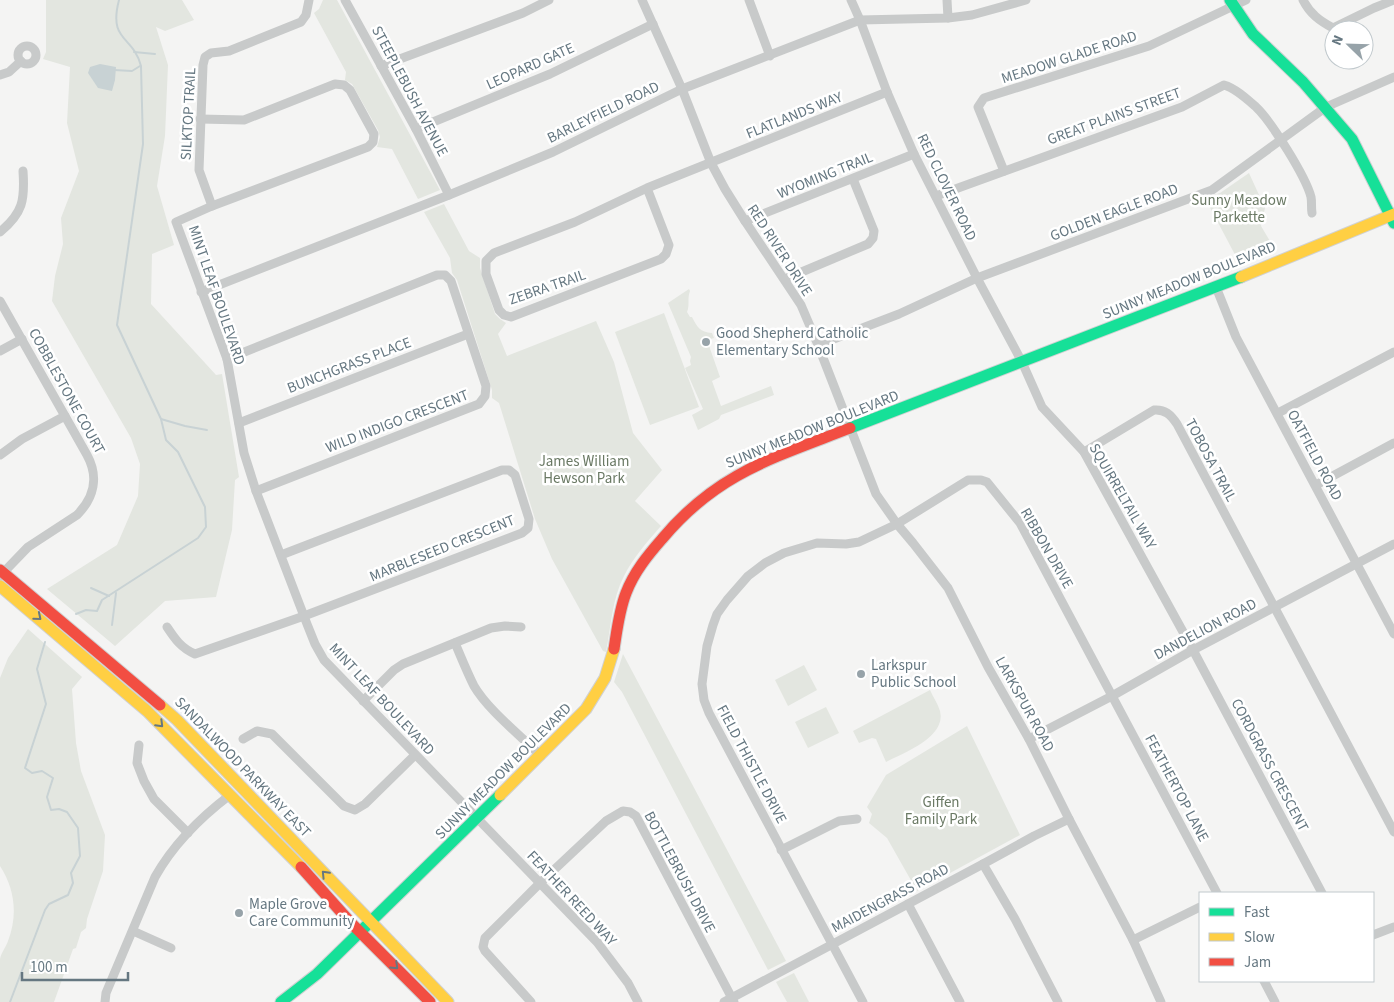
<svg xmlns="http://www.w3.org/2000/svg" width="1394" height="1002" viewBox="0 0 1394 1002" font-family="'Source Sans 3',sans-serif">
	<style>
		.green { fill: #e3e6e0 }
		.water { fill: #c8d2d4 }
		.lines { fill: none; stroke-linecap: round; stroke-linejoin: round }
		.stream { stroke: #c8d2d4; stroke-width: 2 }
		.fast-casing { stroke: #d0d1d2; stroke-width: 13 }
		.slow-casing { stroke: #d0d1d2; stroke-width: 13 }
		.jam-casing { stroke: #d0d1d2; stroke-width: 13 }
		.street { stroke: #c8caca; stroke-width: 9 }
		.fast { stroke: #16e098; stroke-width: 11 }
		.slow { stroke: #ffcf43; stroke-width: 11 }
		.jam { stroke: #f24e42; stroke-width: 11 }
		.oneway { stroke: #657781 }
		.poi-dot { fill: #97a3a9; stroke: #fff; stroke-width: 2 }
		.labels { text-anchor: middle; stroke-width: 5; stroke-linejoin: round; paint-order: stroke }
		.street-label { font-size: 15px; fill: #657781; stroke: #fff }
		.park-label { font-size: 15px; fill: #6a7964; stroke: #fff }
		.poi-label { font-size: 15px; fill: #657781; stroke: #fff; text-anchor: start }
	</style>
	<rect width="100%" height="100%" fill="#f4f4f3"/>
	<g class="green">
		<path d="M46,0H182L194,20L165,31L156,27L168,65L165,136L157,186L174,245L152,254L151,304L216,375L222,374L239,477L235,480L232,530L216,597L165,601L115,646L47,589L117,545L138,496L140,464L131,438L52,301L55,276L63,244L61,218L79,171L67,123L70,67L43,59L46,52Z"/>
		<path d="M323,0H337L440,190L418,199L392,149L377,147L380,137L378,130L352,84L345,80L346,72L314,13L319,9Z"/>
		<path d="M1249,173L1265,208L1261,226L1274,248L1241,266L1205,198L1220,193Z"/>
		<path d="M444,204L469,251L480,258V268L495,314L500,319L506,323L498,334L507,356L596,321L614,362L633,433L662,470L635,501L661,526C647,542 633,558 624,576C612,599 611,627 606,652L603,651L552,559L535,519L499,403L492,398V390L457,280L452,273L450,258L424,212Z"/>
		<path d="M689,289L690,291C687,298 690,305 687,312L690,317H692C697,327 700,332 712,333L714,338L707,340L720,377L712,381L721,406L771,386L774,395L721,415L719,419L698,430L692,415L703,409L685,368L691,365L690,361L691,357L668,303Z"/>
		<path d="M664,313L699,407L650,425L615,332Z"/>
		<path d="M28,629L82,677L72,689L76,743L81,771L105,835L103,871L87,919L86,928L81,932L76,948L73,949L54,1002H0C0,989 0,971 0,959C1,953 6,947 8,941C18,915 15,889 0,866V678L8,658Z"/>
		<path d="M623,654L786,961L768,970L622,692L614,682Z"/>
		<path d="M804,665L817,690L788,706L775,680Z"/>
		<path d="M930,690C933,697 938,704 940,711C947,737 903,753 886,762L876,739L872,738L859,743L853,731Z"/>
		<path d="M826,707L839,733L808,748L795,722Z"/>
		<path d="M967,726L1020,835L917,891L887,838L869,823L872,814L867,807L886,775Z"/>
		<path d="M794,973L809,1002H787L776,982Z"/>
	</g>
	<path class="water" d="M100,64L116,67L115,80L112,91L98,88L88,73L90,67Z"/>
	<g class="lines">
		<g class="stream">
			<path d="M134,52L155,54"/>
			<path d="M114,70L132,71L140,66"/>
			<path d="M161,419L185,426L207,430"/>
			<path d="M91,588L109,596"/>
			<path d="M76,614L86,610L97,611L102,600L198,538L206,527L205,507L178,452L166,440L161,419L117,325L143,144L141,66C133,35 108,42 119,0"/>
			<path d="M112,625L116,593"/>
			<path d="M10,1002L45,910L49,904L68,895L73,883L71,873L80,856L78,828L67,812L59,809L51,810L47,797L53,778L42,771L32,773L25,768L46,704L37,669L45,642"/>
		</g>
		<defs>
			<g id="fast">
				<path d="M1230,0L1253,34L1303,82L1352,139L1394,223"/>
				<path d="M850,428L1241,277"/>
				<path d="M281,1002L317,974L500,795"/>
			</g>
			<g id="slow">
				<path d="M1241,277L1394,214"/>
				<path d="M0,586L147,711L301,867"/>
				<path d="M160,705L177,720L448,1002"/>
				<path d="M500,795L586,709L605,678L614,649"/>
			</g>
			<g id="jam">
				<path d="M0,570L160,705"/>
				<path d="M614,649C617,630 619,611 626,593C634,572 648,555 662,539C717,473 773,458 850,428"/>
				<path d="M301,867L351,923L430,1002"/>
			</g>
		</defs>
		<use href="#fast" class="fast-casing"/>
		<use href="#slow" class="slow-casing"/>
		<use href="#jam" class="jam-casing"/>
		<g class="street">
			<path d="M345,0L416,129L449,195"/>
			<path d="M642,0L682,89L711,163L725,189L745,221L801,305L818,345L876,494L897,524L913,543L948,588L988,667L1029,739L1069,819L1133,940L1161,1002"/>
			<path d="M749,0L770,56"/>
			<path d="M851,0L860,20L887,92L914,154L977,278L1022,362L1042,407L1084,452L1193,650L1322,893"/>
			<path d="M947,0L948,18"/>
			<path d="M1303,0C1310,14 1320,21 1333,28L1374,8L1394,0"/>
			<circle cx="27" cy="55" r="9"/>
			<path d="M381,66L523,13L549,0"/>
			<path d="M0,75L9,72L21,61"/>
			<path d="M200,119L244,120L335,84L344,85L350,90L374,134L373,142L368,147L212,206L176,222L227,359L244,453L256,491L307,624L315,644L324,660L597,942L628,983L638,1002"/>
			<path d="M416,129L550,74L653,24"/>
			<path d="M1004,171L978,107L984,98L1149,46L1246,0"/>
			<path d="M647,188L669,245L666,254L661,259L511,317L504,315L499,310L486,274V261L494,253L575,222L647,188L887,92"/>
			<path d="M936,196L1182,107L1224,85C1235,88 1247,99 1256,107C1271,121 1306,177 1311,197C1312,202 1311,207 1312,213"/>
			<path d="M212,206L199,170L203,65L205,57L211,53L229,51L301,22L306,15L309,0"/>
			<path d="M745,221L914,154"/>
			<path d="M0,232C23,213 25,200 23,171"/>
			<path d="M785,279L868,244L873,238L874,231L853,179"/>
			<path d="M1216,287L1236,337L1394,634"/>
			<path d="M201,292L449,195L553,152L682,89L860,20L948,18L972,15L1026,0"/>
			<path d="M0,301L87,455C99,477 94,498 77,515L28,547L0,576"/>
			<path d="M818,345L899,314L977,278L1212,190L1326,107L1394,77"/>
			<path d="M0,351L22,339"/>
			<path d="M227,359L437,275H445L451,281L486,386L485,396L479,404L256,491"/>
			<path d="M1278,413L1394,352"/>
			<path d="M239,423L468,334"/>
			<path d="M1084,452L1154,410C1165,409 1171,415 1177,424L1394,832"/>
			<path d="M0,455L22,439L65,416"/>
			<path d="M1316,485L1394,443"/>
			<path d="M167,627C175,639 181,648 195,654L304,616L522,533L528,528L529,519L515,475L509,470H502L281,555"/>
			<path d="M455,643C461,657 467,672 474,686C488,710 521,736 541,756"/>
			<path d="M363,701L394,670L403,664L491,628L505,626L521,627"/>
			<path d="M243,739L257,731L272,734L344,806L355,810L365,804L415,755"/>
			<path d="M1029,739L1112,696L1193,650L1394,544"/>
			<path d="M139,745L137,763L144,781L154,799L188,833"/>
			<path d="M781,850L839,821L857,819"/>
			<path d="M983,864L1015,919L1058,1002"/>
			<path d="M908,904L960,1002"/>
			<path d="M133,931L171,948"/>
			<path d="M1373,935L1394,927"/>
			<path d="M1133,940L1200,907"/>
			<path d="M1264,981L1275,1002"/>
			<path d="M105,1002L106,993L155,877C173,845 201,817 230,795"/>
			<path d="M531,1002L485,951L483,947L485,938L540,883L606,821L623,811L630,812L636,816L734,1002"/>
			<path d="M724,1002L983,864L1034,836L1069,819"/>
			<path d="M863,1002L709,713L704,700L702,684L707,646L713,625L717,614L727,600L748,576L765,563L784,553L804,547L817,543L846,544L859,542L897,524L968,480H981L987,482L1020,523L1217,893"/>
		</g>
		<use href="#fast" class="fast"/>
		<use href="#slow" class="slow"/>
		<use href="#jam" class="jam"/>
	</g>
	<defs><path id="oneway-chevron" d="M-2-3.5L2.5 0L-2 3.5" fill="none" stroke-width="1.6" stroke-linecap="round" stroke-linejoin="round" transform="scale(1.25)"/></defs>
	<g class="oneway">
		<use href="#oneway-chevron" transform="translate(38 617) rotate(40)"/>
		<use href="#oneway-chevron" transform="translate(160 724) rotate(45)"/>
		<use href="#oneway-chevron" transform="translate(325 874) rotate(-134)"/>
		<use href="#oneway-chevron" transform="translate(395 966) rotate(44)"/>
	</g>
	<g class="poi-dot">
		<circle cx="706" cy="342" r="5"/>
		<circle cx="861" cy="674" r="5"/>
		<circle cx="239" cy="913" r="5"/>
	</g>
	<g class="labels">
		<g class="street-label">
			<text transform="translate(1069 57) rotate(-18)" y="5">MEADOW GLADE ROAD</text>
			<text transform="translate(530 66) rotate(-24)" y="5">LEOPARD GATE</text>
			<text transform="translate(410 91) rotate(62)" y="5">STEEPLEBUSH AVENUE</text>
			<text transform="translate(603 112) rotate(-26)" y="5">BARLEYFIELD ROAD</text>
			<text transform="translate(188 114) rotate(-87)" y="5">SILKTOP TRAIL</text>
			<text transform="translate(794 115) rotate(-22)" y="5">FLATLANDS WAY</text>
			<text transform="translate(1114 116) rotate(-20)" y="5">GREAT PLAINS STREET</text>
			<text transform="translate(825 175) rotate(-22)" y="5">WYOMING TRAIL</text>
			<text transform="translate(947 187) rotate(64)" y="5">RED CLOVER ROAD</text>
			<text transform="translate(1114 212) rotate(-21)" y="5">GOLDEN EAGLE ROAD</text>
			<text transform="translate(780 250) rotate(57)" y="5">RED RIVER DRIVE</text>
			<text transform="translate(1189 280) rotate(-22)" y="5">SUNNY MEADOW BOULEVARD</text>
			<text transform="translate(547 287) rotate(-19)" y="5">ZEBRA TRAIL</text>
			<text transform="translate(217 295) rotate(71)" y="5">MINT LEAF BOULEVARD</text>
			<text transform="translate(349 365) rotate(-21)" y="5">BUNCHGRASS PLACE</text>
			<text transform="translate(67 391) rotate(61)" y="5">COBBLESTONE COURT</text>
			<text transform="translate(397 421) rotate(-21)" y="5">WILD INDIGO CRESCENT</text>
			<text transform="translate(812 429) rotate(-22)" y="5">SUNNY MEADOW BOULEVARD</text>
			<text transform="translate(1315 455) rotate(62)" y="5">OATFIELD ROAD</text>
			<text transform="translate(1211 460) rotate(62)" y="5">TOBOSA TRAIL</text>
			<text transform="translate(1123 496) rotate(60)" y="5">SQUIRRELTAIL WAY</text>
			<text transform="translate(442 548) rotate(-22)" y="5">MARBLESEED CRESCENT</text>
			<text transform="translate(1047 548) rotate(60)" y="5">RIBBON DRIVE</text>
			<text transform="translate(1205 629) rotate(-28)" y="5">DANDELION ROAD</text>
			<text transform="translate(382 699) rotate(47)" y="5">MINT LEAF BOULEVARD</text>
			<text transform="translate(1025 704) rotate(61)" y="5">LARKSPUR ROAD</text>
			<text transform="translate(752 764) rotate(62)" y="5">FIELD THISTLE DRIVE</text>
			<text transform="translate(1270 765) rotate(62)" y="5">CORDGRASS CRESCENT</text>
			<text transform="translate(243 767) rotate(46)" y="5">SANDALWOOD PARKWAY EAST</text>
			<text transform="translate(503 771) rotate(-45)" y="5">SUNNY MEADOW BOULEVARD</text>
			<text transform="translate(1177 788) rotate(62)" y="5">FEATHERTOP LANE</text>
			<text transform="translate(680 872) rotate(62)" y="5">BOTTLEBRUSH DRIVE</text>
			<text transform="translate(572 898) rotate(47)" y="5">FEATHER REED WAY</text>
			<text transform="translate(890 898) rotate(-28)" y="5">MAIDENGRASS ROAD</text>
		</g>
		<g class="park-label">
			<text x="1239" y="205">Sunny Meadow<tspan x="1239" dy="17">Parkette</tspan></text>
			<text x="584" y="466">James William<tspan x="584" dy="17">Hewson Park</tspan></text>
			<text x="941" y="807">Giffen<tspan x="941" dy="17">Family Park</tspan></text>
		</g>
		<g class="poi-label">
			<text x="716" y="338">Good Shepherd Catholic<tspan x="716" dy="17">Elementary School</tspan></text>
			<text x="871" y="670">Larkspur<tspan x="871" dy="17">Public School</tspan></text>
			<text x="249" y="909">Maple Grove<tspan x="249" dy="17">Care Community</tspan></text>
		</g>
	</g>
	<rect x="1199" y="892" width="175" height="90" fill="#ffffff" stroke="#c1c9cd"/>
	<rect x="1209" y="908" width="25" height="8" fill="#16e098" stroke="#c1c9cd"/>
	<text x="1244" y="917" font-size="15" fill="#657781">Fast</text>
	<rect x="1209" y="933" width="25" height="8" fill="#ffcf43" stroke="#c1c9cd"/>
	<text x="1244" y="942" font-size="15" fill="#657781">Slow</text>
	<rect x="1209" y="958" width="25" height="8" fill="#f24e42" stroke="#c1c9cd"/>
	<text x="1244" y="967" font-size="15" fill="#657781">Jam</text>
	<g transform="translate(1349 45) rotate(293)"><circle r="24" fill="#ffffff" stroke="#c1c9cd"/>
	<path d="M0-4L9 19L0 12L-9 19Z" fill="#97a3a9"/>
	<text y="-8" font-size="14" font-weight="bold" text-anchor="middle" fill="#657781">N</text>
	</g>
	<path d="M22 972v8h106v-8" fill="none" stroke="#657781" stroke-width="2.5"/>
	<text x="30" y="972" font-size="15" fill="#657781" stroke="#ffffff" stroke-width="4" paint-order="stroke">100 m</text>
</svg>
